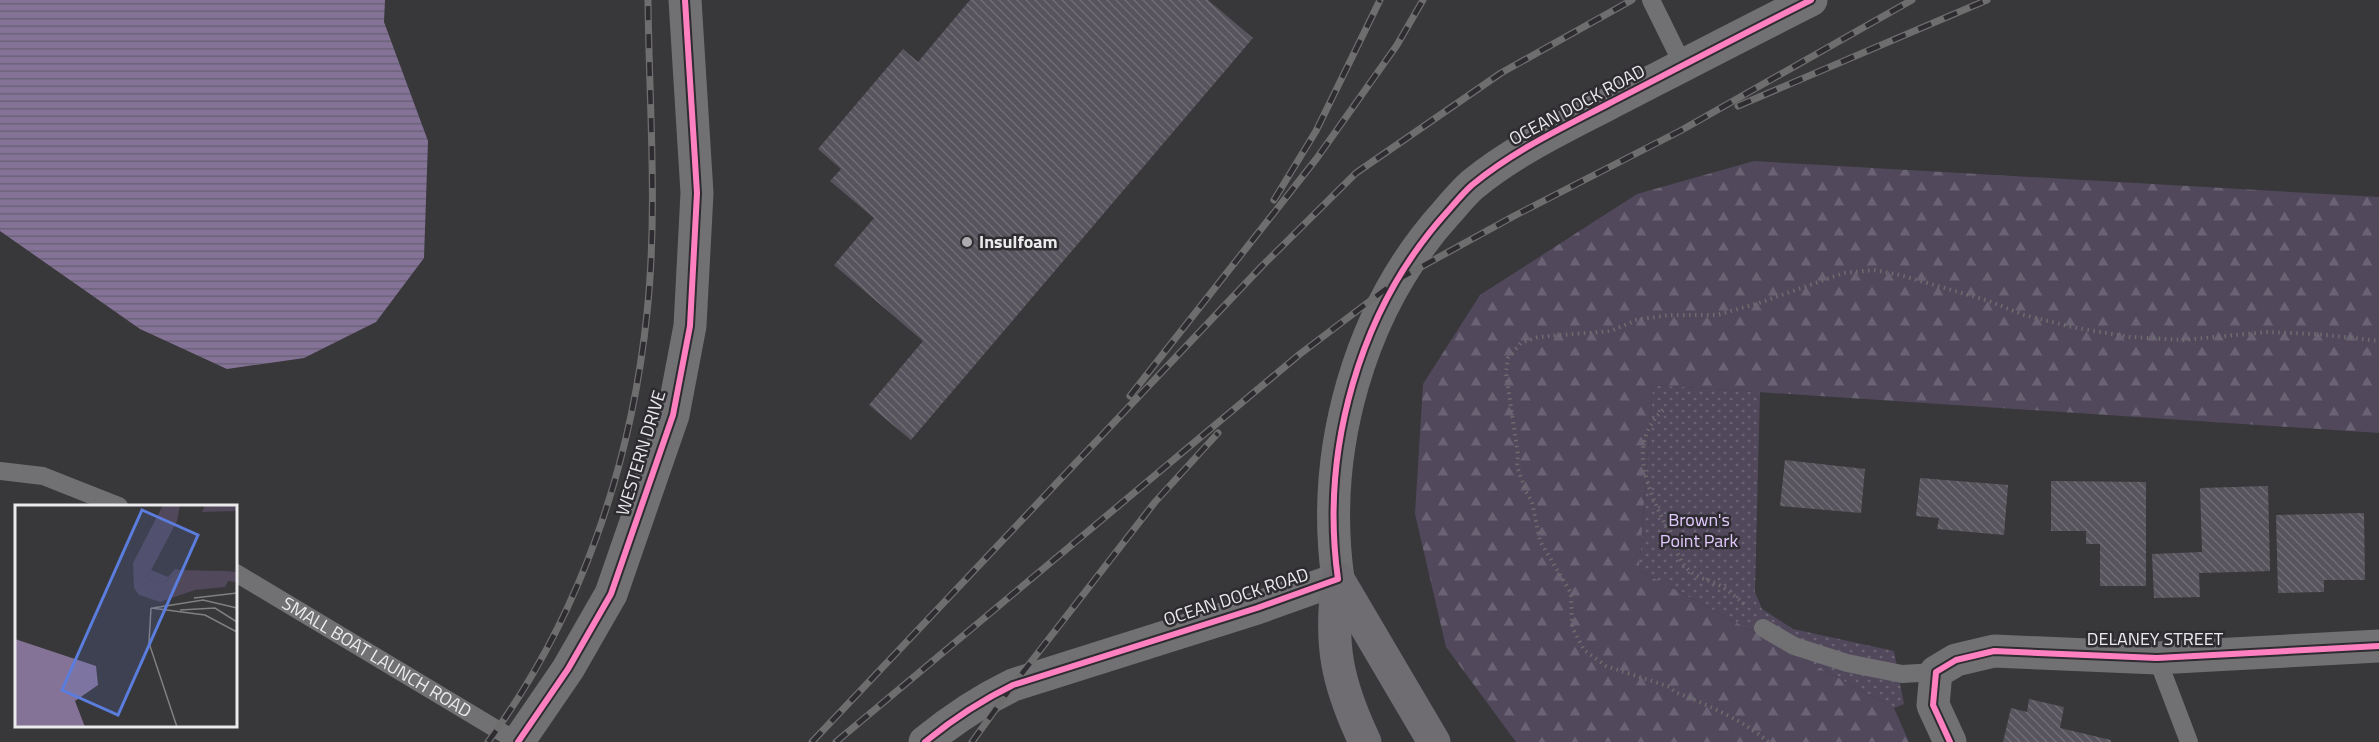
<svg xmlns="http://www.w3.org/2000/svg" width="2379" height="742" viewBox="0 0 2379 742" font-family="'Titillium Web',sans-serif">
	<style>
		.grass { fill: url(#grass-dots) }
		.forest { fill: url(#forest-firs) }
		.water { fill: url(#water-rules) }
		.building { fill: url(#building-back-hatch) }
		.lines { fill: none; stroke-linecap: round; stroke-linejoin: round }
		.path { stroke: #6e6d6e; stroke-width: 4; stroke-dasharray: 1.5 4.5; stroke-linecap: butt }
		.service { stroke: #717072; stroke-width: 18 }
		.minor { stroke: #717072; stroke-width: 33 }
		.tertiary { stroke: #717072; stroke-width: 33 }
		.primary { stroke: #6f6c72; stroke-width: 33 }
		.rail-casing { stroke: #6f6e6f; stroke-width: 7 }
		.rail { stroke: #2e2c30; stroke-width: 4.5; stroke-dasharray: 14; stroke-linecap: butt }
		.cycleway-casing { stroke: #2e2c30; stroke-width: 10 }
		.cycleway { stroke: #ff80c0; stroke-width: 6 }
		.poi-dot { fill: #acabad; stroke: #2e2c30; stroke-width: 2 }
		.labels { text-anchor: middle; stroke-width: 5; stroke-linejoin: round; paint-order: stroke }
		.street-label { font-size: 18px; fill: #ebeaec; stroke: #2e2c30 }
		.poi-label { font-size: 18px; font-weight: bold; fill: #ebeaec; stroke: #2e2c30; text-anchor: start }
		.park-label { font-size: 18px; fill: #e1c9fd; stroke: #2e2c30 }
		.inset-road { fill: none; stroke: #807f81; stroke-width: 1.5 }
		.view { fill: #5b7dde; fill-opacity: 0.15; stroke: #5b7dde; stroke-width: 3 }
		.inset-edge { fill: none; stroke: #ebeaec; stroke-width: 3 }
	</style>
	<defs>
		<pattern id="grass-dots" width="8" height="8" patternUnits="userSpaceOnUse" patternTransform="scale(1.5)"><rect width="8" height="8" fill="#51485c"/><path d="M2 2h.1M6 6h.1" fill="none" stroke="#6a6374" stroke-width="1.8" stroke-linecap="round"/></pattern>
		<pattern id="forest-firs" width="22" height="20" patternUnits="userSpaceOnUse" patternTransform="scale(1.5)"><rect width="22" height="20" fill="#51485c"/><path d="M5 1l3.5 6h-7zM16 11l3.5 6h-7z" fill="#6a6374"/></pattern>
		<pattern id="water-rules" width="6" height="5" patternUnits="userSpaceOnUse" patternTransform="scale(1.5)"><rect width="6" height="5" fill="#847397"/><path d="M0 2.5h6" fill="none" stroke="#6b6177"/></pattern>
		<pattern id="building-back-hatch" width="6" height="6" patternUnits="userSpaceOnUse" patternTransform="scale(1.5)"><rect width="6" height="6" fill="#58545d"/><path d="M-1 5l2 2M0 0l6 6M5-1l2 2" fill="none" stroke="#706d74"/></pattern>
	</defs>
	<rect width="100%" height="100%" fill="#383739"/>
	<path class="grass" d="M1653,385L1760,392L1755,592L1762,609L1793,629L1894,651L1904,704L1894,708L1639,570Z"/>
	<path class="forest" d="M1754,161L2379,197V433L1653,385L1639,570L1894,708L1909,742H1516L1446,647L1415,514L1423,384L1480,295L1637,194Z"/>
	<path class="water" d="M0,0H385L384,22L428,141L424,258L376,322L304,358L227,369L140,329L0,231Z"/>
	<g class="building">
		<path d="M970,0H1208L1253,38L911,440L869,405L923,341L834,265L874,218L830,181L841,169L818,149L903,49L918,62Z"/>
		<path d="M1785,460L1865,469L1861,513L1780,506Z"/>
		<path d="M1920,478L2008,485L2004,535L1937,529L1939,518L1916,516Z"/>
		<path d="M2051,481L2146,482V586H2100V544H2086V531H2051Z"/>
		<path d="M2268,486L2270,571L2199,573L2200,597L2154,598L2152,554L2202,552L2200,488Z"/>
		<path d="M2364,513L2365,580H2324V592L2278,593L2276,515Z"/>
		<path d="M2029,699L2064,707L2060,728L2111,740V742H2003L2011,708L2027,712Z"/>
	</g>
	<g class="lines">
		<g class="path">
			<path d="M1663,410C1625,446 1649,489 1667,529C1673,540 1677,557 1685,566C1697,580 1707,578 1721,586C1729,591 1739,599 1746,606"/>
			<path d="M1768,742C1749,724 1714,708 1690,698C1682,694 1675,694 1670,687L1606,666L1584,650L1572,627L1571,593L1540,541L1532,502L1526,492L1517,466L1518,455L1506,373L1508,358L1521,343L1538,337L1611,331L1636,320L1669,315H1717L1759,303L1844,273L1874,270L1900,275L1989,301L2024,315L2072,327L2130,337L2184,340L2266,332L2317,334L2379,341"/>
		</g>
		<g class="service">
			<path d="M1651,0L1683,65"/>
			<path d="M0,471L43,476L119,506"/>
			<path id="s1" d="M236,573L518,742"/>
			<path d="M1763,628L1794,646L1847,663L1902,674L1936,672"/>
			<path d="M2157,658L2189,742"/>
		</g>
		<g class="minor">
			<path d="M1338,579C1320,451 1359,309 1447,212C1455,203 1463,193 1472,185C1513,151 1562,128 1608,104C1676,69 1743,34 1811,0"/>
			<path d="M518,742L568,669L611,594L673,415L690,326L697,193L685,0"/>
			<path d="M1950,742L1933,705L1936,672L1956,660L1994,651L2157,658L2379,646"/>
		</g>
		<path class="tertiary" d="M925,742C953,719 980,701 1013,685L1257,608L1338,579"/>
		<g class="primary">
			<path d="M1338,579L1434,742"/>
			<path d="M1338,579C1329,644 1337,683 1365,742"/>
		</g>
		<defs>
			<g id="rail">
				<path d="M1738,106L1987,0"/>
				<path d="M1274,200L1316,131L1380,0"/>
				<path d="M1130,396L1317,158L1397,45L1423,0"/>
				<path d="M488,742C580,617 631,467 647,313C658,209 649,104 648,0"/>
				<path d="M812,742L1262,266L1356,173L1501,73L1632,0"/>
				<path d="M836,742L1300,354L1399,279L1514,216L1680,131L1912,0"/>
				<path d="M972,742L1013,685L1155,502L1218,433"/>
			</g>
		</defs>
		<use href="#rail" class="rail-casing"/>
		<use href="#rail" class="rail"/>
		<defs>
			<g id="cycleway">
				<path d="M518,742L568,669L611,594L673,415L690,326L697,193L685,0"/>
				<path d="M925,742C953,719 980,701 1013,685L1257,608L1338,579C1320,451 1359,309 1447,212C1455,203 1463,193 1472,185C1513,151 1562,128 1608,104C1676,69 1743,34 1811,0"/>
				<path d="M1950,742L1933,705L1936,672L1956,660L1994,651L2157,658L2379,646"/>
			</g>
		</defs>
		<use href="#cycleway" class="cycleway-casing"/>
		<use href="#cycleway" class="cycleway"/>
	</g>
	<circle class="poi-dot" cx="967" cy="242" r="6"/>
	<g class="labels">
		<g class="street-label">
			<text transform="translate(1577 105) rotate(-28)" y="6">OCEAN DOCK ROAD</text>
			<text transform="translate(641 453) rotate(-73)" y="6">WESTERN DRIVE</text>
			<text transform="translate(1236 597) rotate(-18)" y="6">OCEAN DOCK ROAD</text>
			<text x="2155" y="645">DELANEY STREET</text>
			<text dy="6" stroke="none"><textPath href="#s1" startOffset="164">SMALL BOAT LAUNCH ROAD</textPath></text>
		</g>
		<g class="poi-label">
			<text x="979" y="248">Insulfoam</text>
		</g>
		<g class="park-label">
			<text x="1699" y="526">Brown's<tspan x="1699" dy="21">Point Park</tspan></text>
		</g>
	</g>
	<g transform="translate(15 505)">
		<rect width="222" height="222" fill="#383739"/>
		<path d="M190,0H222V6L187,7ZM160,64L165,65L145,80L132,73L136,65L153,72Z" fill="#51485c"/>
		<path d="M148,0H165L162,16L132,73L145,80L165,65L210,66L222,67V77L213,76L210,82L180,85L145,97L124,90L119,83L118,58Z" fill="#51485c"/>
		<path d="M0,134L81,161L83,180L60,196L70,222H0Z" fill="#847397"/>
		<path class="inset-road" d="M179,93L222,88M136,103L134,138L162,222M136,103L190,110L222,127M138,103L188,95L222,103M165,105L200,103L222,117"/>
		<path class="view" d="M127,5L183,30L103,210L47,185Z"/>
		<rect width="222" height="222" class="inset-edge"/>
	</g>
</svg>
